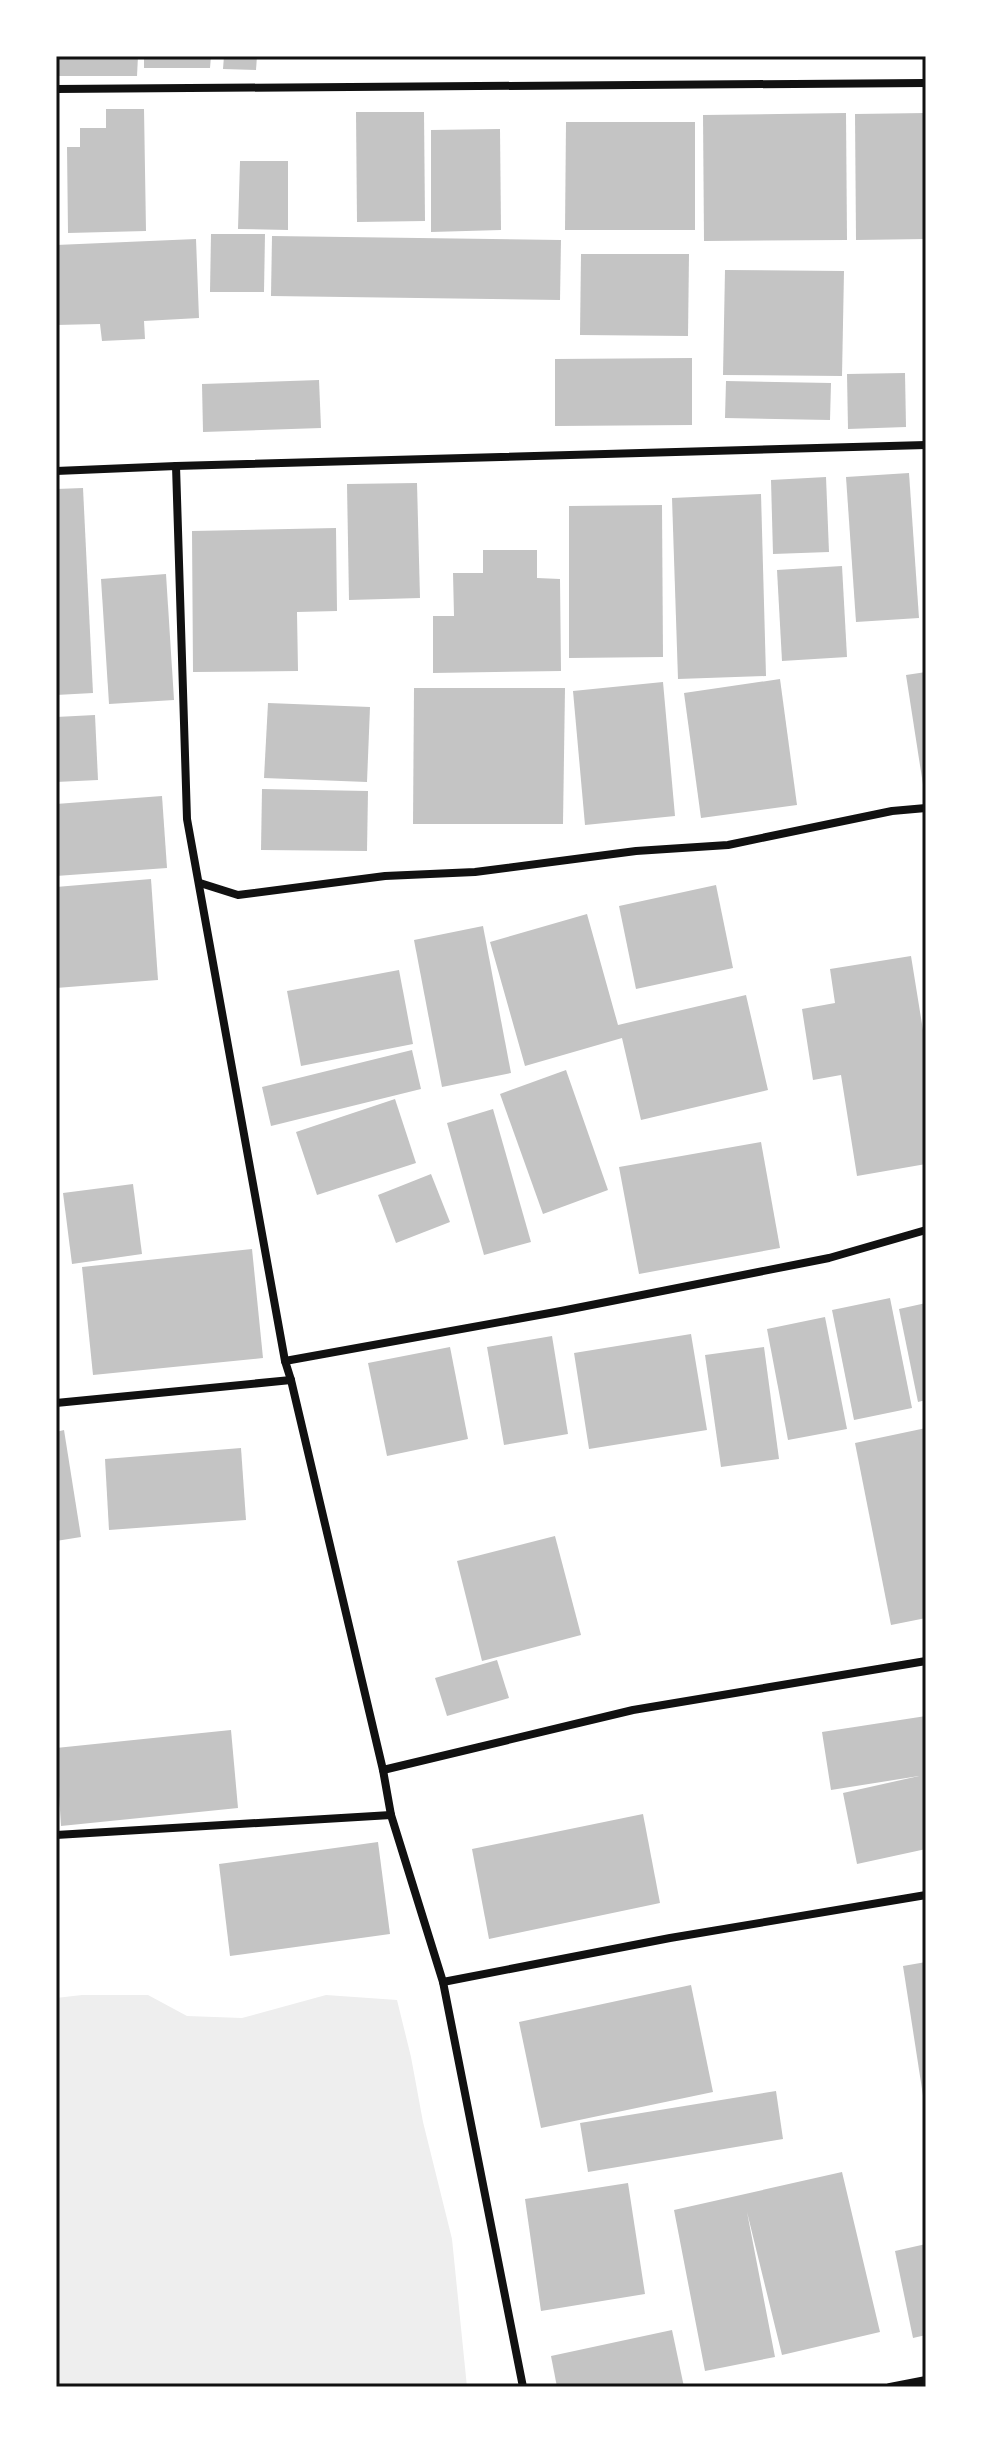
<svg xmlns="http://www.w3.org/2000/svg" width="982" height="2443" viewBox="0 0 982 2443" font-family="'Titillium Web',sans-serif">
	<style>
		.green { fill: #eee }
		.building { fill: #c4c4c4 }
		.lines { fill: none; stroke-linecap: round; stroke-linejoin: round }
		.minor { stroke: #111; stroke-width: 8 }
		.neatline { fill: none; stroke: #111; stroke-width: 3 }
	</style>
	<rect width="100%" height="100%" fill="#fff"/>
	<path class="green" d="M82,1995H148L187,2016L242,2018L326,1995L397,2000L411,2057L423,2122L452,2239L467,2387H56V1998Z"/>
	<g class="building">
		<path d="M56,56H138L137,76H56Z"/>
		<path d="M144,56H211L210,68H144Z"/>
		<path d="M224,56H257L256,70L223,69Z"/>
		<path d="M106,109H144L146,231L68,233L67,147H80V128H106Z"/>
		<path d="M356,112H424L425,221L357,222Z"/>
		<path d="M846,113L847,240L704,241L703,115Z"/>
		<path d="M926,113V239L856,240L855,114Z"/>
		<path d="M566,122H695V230H565Z"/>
		<path d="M500,129L501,230L431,232V130Z"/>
		<path d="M240,161H288V230L238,229Z"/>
		<path d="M211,234H265L264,292H210Z"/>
		<path d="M272,236L561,240L560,300L271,296Z"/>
		<path d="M196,239L199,318L144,321L145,339L102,341L100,324L56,325V245Z"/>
		<path d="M581,254H689L688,336L580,335Z"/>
		<path d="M725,270L844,271L842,376L723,375Z"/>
		<path d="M692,358V425L555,426V359Z"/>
		<path d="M905,373L906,427L848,429L847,374Z"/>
		<path d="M319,380L321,428L203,432L202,384Z"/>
		<path d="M726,381L831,383L830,420L725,418Z"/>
		<path d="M909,473L919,618L856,622L846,477Z"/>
		<path d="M826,477L829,552L773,554L771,480Z"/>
		<path d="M417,483L420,598L349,600L347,484Z"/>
		<path d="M83,488L93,693L56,695V489Z"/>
		<path d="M761,494L766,676L678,679L672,498Z"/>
		<path d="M662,505L663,657L569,658V506Z"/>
		<path d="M336,528L337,611L297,612L298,671L193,672L192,531Z"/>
		<path d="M483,550H537V578L560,579L561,671L433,673V616H454L453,573H483Z"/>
		<path d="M842,566L847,657L782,661L777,570Z"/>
		<path d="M166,574L174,700L109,704L101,579Z"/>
		<path d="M926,672V791H924L906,675Z"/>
		<path d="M780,679L797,805L701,818L684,693Z"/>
		<path d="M663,682L675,816L585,825L573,691Z"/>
		<path d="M414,688H565L563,824H413Z"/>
		<path d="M268,703L370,707L367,782L264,778Z"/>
		<path d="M95,715L98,780L56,782V717Z"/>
		<path d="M262,789L368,791L367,851L261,850Z"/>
		<path d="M162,796L167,868L56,876V804Z"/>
		<path d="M151,879L158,980L56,988V887Z"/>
		<path d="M716,885L733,968L636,989L619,906Z"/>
		<path d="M587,914L618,1025L746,995L768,1090L641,1120L622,1038L525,1066L490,942Z"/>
		<path d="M483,926L511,1073L442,1087L414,940Z"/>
		<path d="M911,956L926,1049V1164L857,1176L841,1075L813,1080L802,1009L835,1003L830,969Z"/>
		<path d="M399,970L413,1044L301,1066L287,991Z"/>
		<path d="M412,1050L421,1089L271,1126L262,1087Z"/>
		<path d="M566,1070L608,1190L543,1214L500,1094Z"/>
		<path d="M395,1099L416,1163L317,1195L296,1132Z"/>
		<path d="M493,1109L531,1242L484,1255L447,1123Z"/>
		<path d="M761,1142L780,1248L639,1274L619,1167Z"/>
		<path d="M431,1174L450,1222L396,1243L378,1195Z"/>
		<path d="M133,1184L142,1254L72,1264L63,1193Z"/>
		<path d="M252,1249L263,1358L93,1375L82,1267Z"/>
		<path d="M890,1298L912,1408L854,1420L832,1310Z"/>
		<path d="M926,1303V1400L918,1402L899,1309Z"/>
		<path d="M825,1317L847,1429L788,1440L767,1329Z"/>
		<path d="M691,1334L707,1430L589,1449L574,1353Z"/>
		<path d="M552,1336L568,1434L504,1445L487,1347Z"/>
		<path d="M450,1347L468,1439L387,1456L368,1363Z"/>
		<path d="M764,1347L779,1459L721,1467L705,1355Z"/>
		<path d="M926,1428V1618L891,1625L855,1443Z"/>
		<path d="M64,1430L81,1537L56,1541V1432Z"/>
		<path d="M241,1448L246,1520L109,1530L105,1459Z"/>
		<path d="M555,1536L581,1635L482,1661L457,1561Z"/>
		<path d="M497,1660L509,1698L447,1716L435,1678Z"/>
		<path d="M926,1716V1849L857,1864L843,1793L919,1776L831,1790L822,1732Z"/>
		<path d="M231,1730L238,1808L61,1826L56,1748Z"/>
		<path d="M643,1814L660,1903L489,1939L472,1849Z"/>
		<path d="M378,1842L390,1934L230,1956L219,1864Z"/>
		<path d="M926,1962V2101L924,2102L903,1966Z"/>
		<path d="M691,1985L713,2092L541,2128L519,2022Z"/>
		<path d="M776,2091L783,2139L588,2172L580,2123Z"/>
		<path d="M842,2172L880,2332L782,2355L747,2212L775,2357L705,2371L674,2210Z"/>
		<path d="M628,2183L645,2294L541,2311L525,2199Z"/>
		<path d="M926,2244V2335L913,2338L895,2251Z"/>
		<path d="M672,2330L684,2387H557L551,2356Z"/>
	</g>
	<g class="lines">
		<g class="minor">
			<path d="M56,89L926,83"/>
			<path d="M176,466L187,819L285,1361L291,1380L383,1770L391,1815L443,1982L523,2387"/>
			<path d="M56,471L176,466L926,445"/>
			<path d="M200,883L238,895L385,876L475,872L636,851L728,845L892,811L926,808"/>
			<path d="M285,1361L561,1311L829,1258L926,1230"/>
			<path d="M56,1403L291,1380"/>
			<path d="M383,1770L633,1710L926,1661"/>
			<path d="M56,1835L391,1815"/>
			<path d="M443,1982L670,1938L926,1895"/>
			<path d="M890,2387L926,2380"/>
		</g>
	</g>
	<rect width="982" height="2443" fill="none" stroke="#ffffff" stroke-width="116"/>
	<rect x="58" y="58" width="866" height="2327" class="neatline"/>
</svg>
